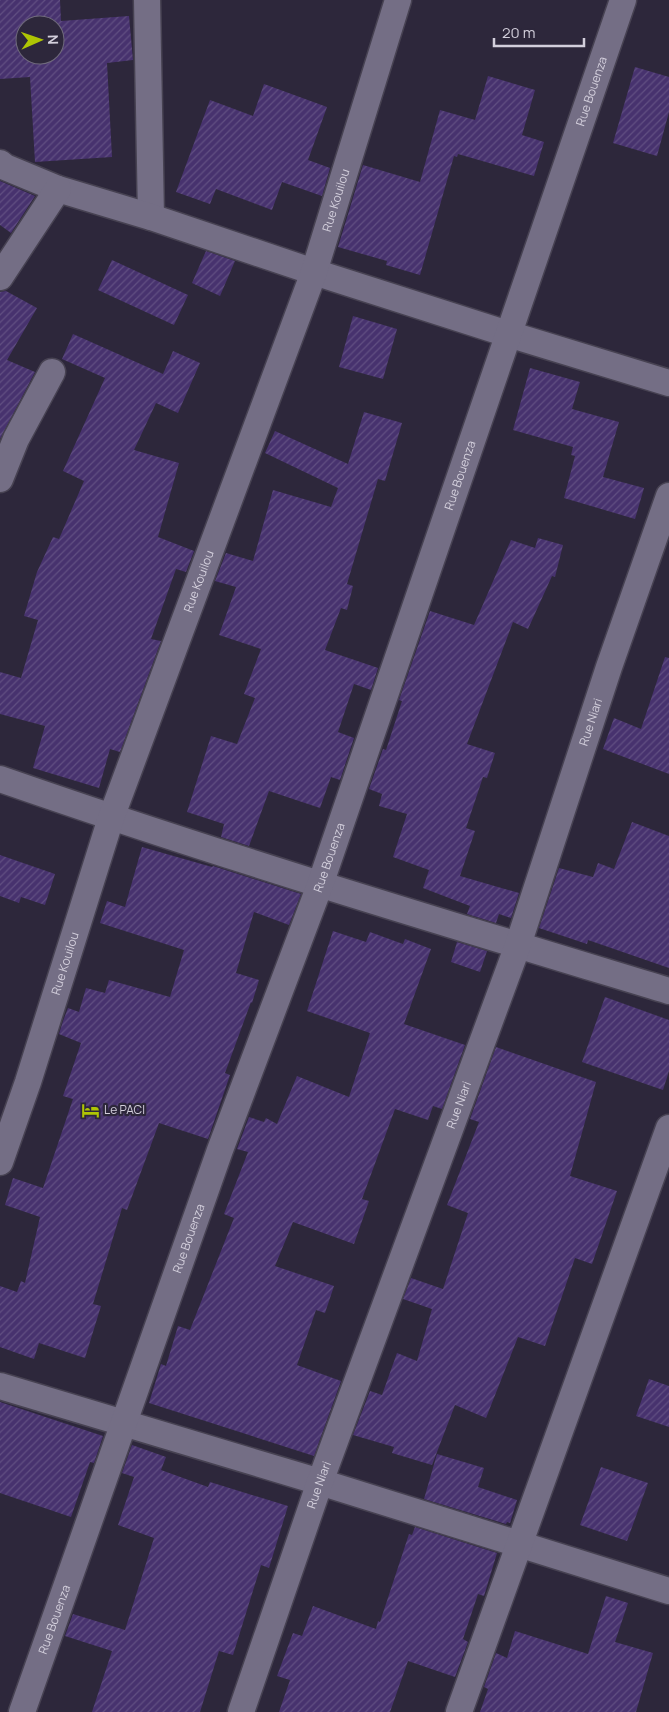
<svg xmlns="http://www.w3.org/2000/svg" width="669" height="1712" viewBox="0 0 669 1712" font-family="Manrope,sans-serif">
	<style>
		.building { fill: url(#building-hatch); fill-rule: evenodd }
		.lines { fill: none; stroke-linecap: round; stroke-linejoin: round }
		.minor-casing { stroke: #474252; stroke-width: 29 }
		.minor { stroke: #746e85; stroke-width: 26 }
		.labels { text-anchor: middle; stroke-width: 4.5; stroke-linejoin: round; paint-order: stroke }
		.street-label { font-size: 12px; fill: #d3cfdc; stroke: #2d273b }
		.poi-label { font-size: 12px; fill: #d3cfdc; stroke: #2d273b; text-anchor: start }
	</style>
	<defs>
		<pattern id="building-hatch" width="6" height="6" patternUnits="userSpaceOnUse" patternTransform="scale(1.25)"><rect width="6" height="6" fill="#47326e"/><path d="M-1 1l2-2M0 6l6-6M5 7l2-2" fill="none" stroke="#614f82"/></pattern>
	</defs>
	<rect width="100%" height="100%" fill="#2d273b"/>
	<g class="building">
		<path d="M0,0H60L61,21L129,16L133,60L107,63L112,157L35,162L30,77L0,79ZM25,25H55V55H25Z"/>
		<path d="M635,67L669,77V112L657,156L613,143Z"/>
		<path d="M488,76L535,90L522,135L544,142L534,176L458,154L457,157L454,156L420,275L386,265L387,261L338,247L363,165L420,182L440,110L475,120Z"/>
		<path d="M264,84L327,107L308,160L330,168L322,196L282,182L272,210L216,189L210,204L176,192L210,100L253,116Z"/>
		<path d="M0,181L35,196L11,233L0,225Z"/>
		<path d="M206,251L235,261L220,296L192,283Z"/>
		<path d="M112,260L188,295L174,325L98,290Z"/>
		<path d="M6,291L37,308L7,360L35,372L0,439V292Z"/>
		<path d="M353,316L397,329L383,379L339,367Z"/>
		<path d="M73,334L163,374L173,351L200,363L178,413L156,403L134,450L179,463L158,537L194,551L186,572L176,569L151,639L161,641L120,752L110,749L99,788L33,768L45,726L0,714V672L21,678L38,620L24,616L37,572L53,537L59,539L84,481L63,471L105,378L62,359Z"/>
		<path d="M530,368L580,382L572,409L619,422L603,477L644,488L635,519L564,498L575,456L571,455L573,447L513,430Z"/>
		<path d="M364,412L402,423L385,481L378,479L347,584L353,586L347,610L341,608L325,650L378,668L371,690L354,684L338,732L354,738L340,780L331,777L320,808L269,791L249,846L221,837L224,824L187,812L211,736L237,744L255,698L244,694L261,649L219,635L236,587L215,581L226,553L253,561L273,490L331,507L338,488L265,453L275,431L348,464Z"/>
		<path d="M538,538L563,545L555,577L552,576L528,629L513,622L467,744L495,753L487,778L483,777L466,828L475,831L460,876L519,893L511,918L499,914L496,923L467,914L470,906L423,888L429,870L393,857L407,814L379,806L382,794L369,789L383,749L386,750L402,701L399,700L430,611L474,625L511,540L535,548Z"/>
		<path d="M665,657L669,658V774L603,749L614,718L641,729Z"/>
		<path d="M632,822L669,836V968L588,940L587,944L539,928L559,868L593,877L598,863L614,869Z"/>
		<path d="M142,847L212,867L213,866L301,894L289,925L254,912L236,973L259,980L252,1003L251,1002L225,1073L230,1075L208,1139L159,1123L127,1210L122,1208L93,1304L101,1306L85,1358L39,1343L34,1359L0,1347V1286L17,1292L21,1281L25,1283L40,1217L5,1205L13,1178L43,1188L73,1099L63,1096L81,1043L59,1034L63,1021L68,1008L79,1012L86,988L105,993L109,980L170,997L184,950L100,923L107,901L125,907Z"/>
		<path d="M0,855L55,874L45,905L21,897L19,903L0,896Z"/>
		<path d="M333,931L366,942L370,932L403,944L405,939L431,949L404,1024L465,1045L442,1109L433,1106L428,1120L395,1109L362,1199L369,1201L354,1244L293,1222L275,1266L334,1286L325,1313L316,1310L297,1365L341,1381L314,1456L149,1403L161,1364L166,1366L178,1326L190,1330L234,1218L224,1214L248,1152L237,1149L249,1117L264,1122L266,1118L277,1124L297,1076L349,1097L370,1033L307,1011Z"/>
		<path d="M457,942L487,951L480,972L451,962Z"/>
		<path d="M605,997L669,1020V1071L663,1090L582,1062Z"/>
		<path d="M496,1047L596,1082L570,1176L617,1191L592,1264L575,1258L545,1346L518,1337L486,1418L455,1405L432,1465L392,1453L394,1447L353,1435L370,1391L382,1395L397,1353L417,1361L432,1309L403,1299L411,1278L443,1289L468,1213L447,1205L479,1122L470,1119Z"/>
		<path d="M649,1379L669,1386V1427L636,1416Z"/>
		<path d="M0,1402L103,1436L94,1463L90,1462L71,1517L0,1493Z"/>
		<path d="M132,1445L166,1457L161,1470L208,1487L210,1482L288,1506L269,1568L261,1565L233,1655L219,1651L200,1712H92L112,1651L65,1636L73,1614L125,1630L154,1538L118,1525L134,1477L122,1473Z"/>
		<path d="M437,1454L484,1468L478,1487L517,1500L510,1523L507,1522L506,1524L424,1499Z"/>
		<path d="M601,1467L648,1483L627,1541L580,1525Z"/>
		<path d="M415,1527L497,1553L484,1596L478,1594L463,1639L468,1642L455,1677L408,1661L390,1712H279L290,1680L277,1676L293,1633L302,1636L313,1606L376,1629L378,1621L380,1622L409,1534L412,1535Z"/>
		<path d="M606,1596L628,1603L615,1642L653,1653L636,1712H480L488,1689L484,1687L496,1653L507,1658L515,1631L588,1654Z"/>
	</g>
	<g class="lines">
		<defs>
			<g id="minor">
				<path d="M147,0L151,217"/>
				<path d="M0,163L5,167L58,189L151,217L314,272L508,334L669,383"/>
				<path d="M0,277L58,189"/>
				<path d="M0,479L16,439L52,372"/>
				<path d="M0,779C221,856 445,923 669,991"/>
				<path id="s1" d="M0,1162L28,1082L111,818L314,272L398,0"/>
				<path d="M0,1386L320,1482L669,1591"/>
				<path id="s2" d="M22,1712L220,1150L320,885L623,0"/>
				<path id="s3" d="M241,1712L320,1482L518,945L609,667L669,496"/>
				<path d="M459,1712L669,1128"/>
			</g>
		</defs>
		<use href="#minor" class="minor-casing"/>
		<use href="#minor" class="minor"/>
	</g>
	<defs>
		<symbol id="hotel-bare" viewBox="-9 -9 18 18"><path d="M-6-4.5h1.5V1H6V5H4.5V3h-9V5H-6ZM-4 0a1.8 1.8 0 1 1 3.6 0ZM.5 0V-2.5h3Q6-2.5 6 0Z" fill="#afc504" stroke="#2d273b" stroke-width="2.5" paint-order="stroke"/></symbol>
	</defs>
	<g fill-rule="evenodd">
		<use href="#hotel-bare" x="78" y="1098" width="25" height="25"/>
	</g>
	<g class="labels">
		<g class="street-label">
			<text dy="4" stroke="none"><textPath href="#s2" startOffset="1718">Rue Bouenza</textPath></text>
			<text dy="4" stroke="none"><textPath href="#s1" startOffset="1019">Rue Kouilou</textPath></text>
			<text dy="4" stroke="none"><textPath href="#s2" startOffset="1312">Rue Bouenza</textPath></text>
			<text dy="4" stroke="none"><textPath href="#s1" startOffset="614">Rue Kouilou</textPath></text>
			<text dy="4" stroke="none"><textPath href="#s3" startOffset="1050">Rue Niari</textPath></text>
			<text dy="4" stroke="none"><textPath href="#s2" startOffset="908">Rue Bouenza</textPath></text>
			<text dy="4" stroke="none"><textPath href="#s1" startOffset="209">Rue Kouilou</textPath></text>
			<text dy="4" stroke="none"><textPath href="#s3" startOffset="645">Rue Niari</textPath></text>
			<text dy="4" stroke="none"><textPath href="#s2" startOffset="502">Rue Bouenza</textPath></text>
			<text dy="4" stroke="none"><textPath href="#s3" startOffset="240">Rue Niari</textPath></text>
			<text dy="4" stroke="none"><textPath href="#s2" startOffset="98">Rue Bouenza</textPath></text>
		</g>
		<g class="poi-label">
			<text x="104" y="1114">Le PACI</text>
		</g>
	</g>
	<g transform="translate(40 40) rotate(88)"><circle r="24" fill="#2d273b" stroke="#6f6a7b"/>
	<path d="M0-4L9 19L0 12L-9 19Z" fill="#afc504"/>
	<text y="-8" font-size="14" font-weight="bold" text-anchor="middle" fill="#d3cfdc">N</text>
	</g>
	<path d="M494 38v8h90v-8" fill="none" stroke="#d3cfdc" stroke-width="2.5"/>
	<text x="502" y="38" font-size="15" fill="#d3cfdc" stroke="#2d273b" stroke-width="4" paint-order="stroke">20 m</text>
</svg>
